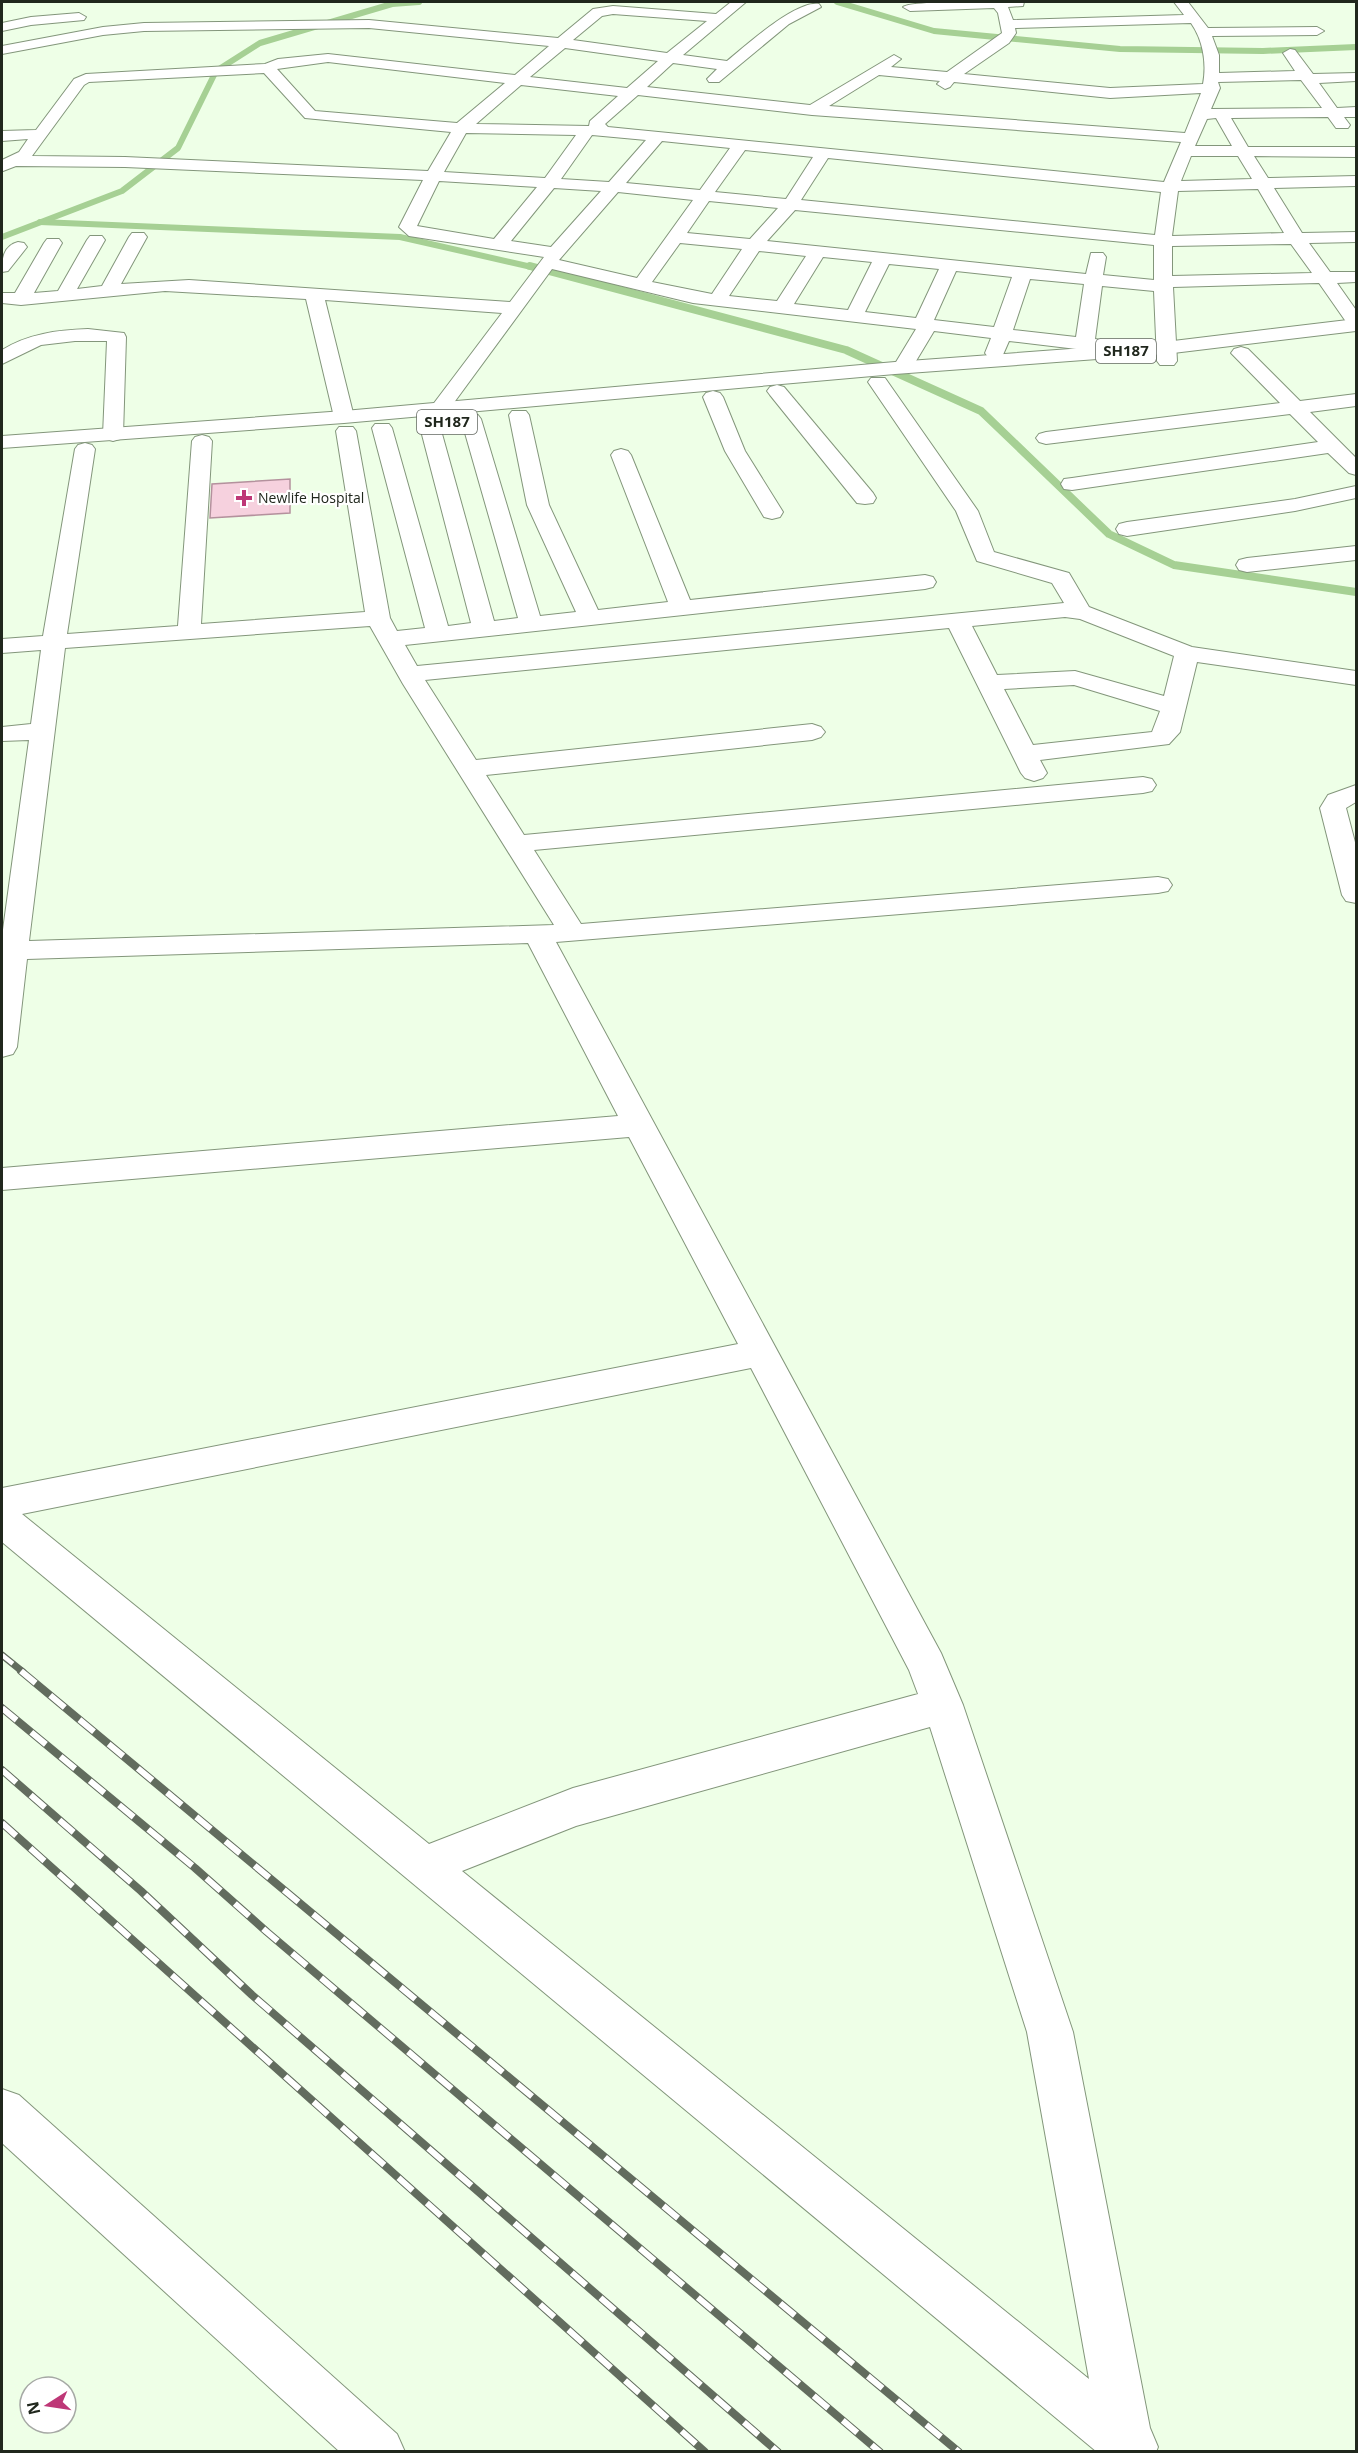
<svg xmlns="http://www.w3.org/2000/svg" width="1358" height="2453" viewBox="0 0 1358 2453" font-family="'Open Sans',sans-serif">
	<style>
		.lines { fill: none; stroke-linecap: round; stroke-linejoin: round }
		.stream-far1 { stroke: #a6d094; stroke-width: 6 }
		.stream { stroke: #a6d094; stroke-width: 8 }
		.building { fill: #f6d1de; stroke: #b4919d; stroke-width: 1.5 }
		.minor-casing { stroke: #83967b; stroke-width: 2 }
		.major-casing { stroke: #83967b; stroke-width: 2 }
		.minor { fill: #fff; fill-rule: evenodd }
		.major { fill: #fff; fill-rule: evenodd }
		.rail-far1-casing { stroke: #626c5e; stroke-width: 7 }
		.rail-casing { stroke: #626c5e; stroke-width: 8 }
		.rail-far1 { stroke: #fff; stroke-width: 4.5; stroke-dasharray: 14; stroke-linecap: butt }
		.rail { stroke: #fff; stroke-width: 6; stroke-dasharray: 19; stroke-linecap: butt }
		.poi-dot { fill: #be3777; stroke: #fff; stroke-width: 2 }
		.labels { text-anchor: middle; stroke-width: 4.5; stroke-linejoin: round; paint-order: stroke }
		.far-poi-label { font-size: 14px; fill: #20271d; stroke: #fff; text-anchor: start }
		.shield { fill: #fff; stroke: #636861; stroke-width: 1.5 }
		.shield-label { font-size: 15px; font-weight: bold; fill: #20271d }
	</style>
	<rect width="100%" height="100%" fill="#eeffe7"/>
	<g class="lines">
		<g class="stream-far1">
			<path d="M837,2L934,31L1120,49L1263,51L1356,47"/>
			<path d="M40,222L400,237L536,268"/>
			<path d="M2,237L122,191L178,148L216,71L260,43L392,4L419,2"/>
		</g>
		<path class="stream" d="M530,266L846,350L981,411L1109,534L1174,565L1356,592"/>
	</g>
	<path class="building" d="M290,479V513L210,518L212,484Z"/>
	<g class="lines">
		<defs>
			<g id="minor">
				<path d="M731,2H746L683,55L727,61C745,46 796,0 819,4L821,7L789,24L719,82H709L707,79L717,69L673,63L647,87L810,105L894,55L901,59L891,67L947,72L1002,33L998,13L994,8L910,11L903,7C912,0 1005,2 1024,2L1023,6L1008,7L1013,20L1184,15L1174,2H1188L1208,28L1317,27L1324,31L1317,35L1212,36L1219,55V73L1295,71L1283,53L1290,49L1295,50L1313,74L1356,73V81L1319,83L1337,108L1356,107V117H1344L1350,125L1348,128H1336L1328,117L1231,118L1248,147H1356V157L1254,156L1268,178L1356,176V186L1274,188L1302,233L1356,232V242L1309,243L1330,272H1356V282L1337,283L1356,310V328L1349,326L1319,283L1173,287L1177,361L1174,365H1160L1157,361L1154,291L1102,286L1095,339L1142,346L1145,350L1142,354L1135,356L1009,341L1002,357H988L985,353L991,338L934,331L910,371H896L893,367L916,329L693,303L552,269L439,423L494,621L518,618L461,419L464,415H478L481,419L540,616L576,612L527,505L509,415L512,411H526L529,415L549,505L598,610L668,602L611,455L614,451L621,449L628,451L631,455L690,600L925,575L933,577L936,582L933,587L925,589L405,645L417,666L1064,603L1052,583L977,561L956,511L868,382L871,378H885L978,511L994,552L1069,573L1089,607L1192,647L1356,671V685L1197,662L1180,732L1169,744L1040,760L1047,773L1043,778L1034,781L1025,778L1021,773L949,628L425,680L476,760L812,724L821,727L825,732L821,737L812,740L486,775L524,835L1143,777L1152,779L1156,785L1152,791L1143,793L534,850L581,924L1158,877L1168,879L1172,885L1168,891L1158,893L556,942L941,1653L963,1705L1073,2032L1150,2428L1158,2447L1156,2452H1097L2,1542V1488L738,1344L629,1137L2,1190V1168L618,1116L528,943L27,959L17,1047L13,1054L2,1057V937L29,740L2,741V727L31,724L41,650L2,653V639L43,636L75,449L78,445L85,443L92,445L95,449L67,634L178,626L192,441L195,437L202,435L209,437L212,441L201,624L365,612L336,431L339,427H353L356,431L390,618L397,631L425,628L372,428L375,424H389L392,428L448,626L471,623L419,423L502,313L325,300L354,417L351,421H337L334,417L306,299L165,291L21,305L2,303V293H15L44,243L47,239H59L62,243L34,293L58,291L87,240L90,236H102L105,240L77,289L102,286L129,237L132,233H144L147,237L121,284L189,280L510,302L544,257L409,236L399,227L423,180L125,167L16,166L3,171L2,160L19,152L28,139L2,141V131L36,130L74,79L86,74L265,64L278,59L328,54L515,75L549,46L369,28L144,31L103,35L2,54V46L103,27L144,23L369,20L558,38L593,9L613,6L716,14ZM613,14L707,21L667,53L573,40L602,16ZM1191,23C1203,40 1207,63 1203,84L1110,88L964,74L1009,43L1016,33L1015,28ZM565,48L658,61L627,88L530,77ZM328,62L505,83L457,123L315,111L277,69ZM264,73L305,118L451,132L428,171L125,157L32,156L84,85L89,82ZM879,75L940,81L937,84L945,89L950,87L954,82L1110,98L1201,93L1185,133L829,106ZM1301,80L1322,108L1211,109L1220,88L1218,82ZM521,85L618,96L590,121L589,126L476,124ZM638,95L812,115L1181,142L1164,182L608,127L605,124ZM1216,118L1232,146H1195L1207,119ZM466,133L576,135L545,178L444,172ZM592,135L646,140L609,182L561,179ZM662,141L730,148L700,190L626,183ZM745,150L813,157L786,199L715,192ZM1191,156H1238L1252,179L1181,181ZM828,158L1161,192L1155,235L801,200ZM439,181L537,187L494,239L417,226ZM554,188L601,191L551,247L511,241ZM1258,189L1284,233L1172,236L1178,191ZM618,192L693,200L637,278L559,260ZM709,201L778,208L750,239L687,233ZM795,210L1154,245V280L1103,275L1106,257L1103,253H1091L1086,274L767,241ZM680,243L742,249L712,294L652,282ZM1291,244L1312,273L1172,276V246ZM759,251L806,256L777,301L729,296ZM823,257L872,262L848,310L794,304ZM889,264L939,269L916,318L865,312ZM956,271L1012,277L994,327L934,320ZM1030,279L1084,284L1076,337L1013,330ZM1065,617L1080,619L1174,656L1164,696L1075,671L997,675L972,626ZM370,626L403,684L554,925L29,941L65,648ZM1074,685L1160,711L1152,732L1033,745L1004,689ZM751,1368L909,1670L918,1694L573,1788L429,1844L22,1514ZM930,1727L1027,2032L1089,2379L462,1871L576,1826Z"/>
				<path d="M79,13L86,17L84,20L31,25L2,31V23L31,17Z"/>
				<path d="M18,242L24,243L27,247L8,271L2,272C2,259 3,246 18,242Z"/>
				<path d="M88,329L124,333L126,337L123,435L120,439L113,441L106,439L103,435L107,341H75L41,345L2,364V350C28,334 57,330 88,329Z"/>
				<path d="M1241,347L1248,349L1300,401L1356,394V406L1310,412L1356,458V475L1349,473L1328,453L1072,490L1064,489L1061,484L1064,479L1072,478L1318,442L1290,414L1046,444L1039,442L1036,438L1039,434L1046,432L1280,403L1231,353L1234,349Z"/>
				<path d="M777,385L784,387L873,493L876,498L873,503L865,504L857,503L770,395L767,391L770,387Z"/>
				<path d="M713,391L720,393L723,397L745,451L783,512L780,517L772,519L764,517L725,451L703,397L706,393Z"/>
				<path d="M1356,486V498L1295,511L1127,536L1119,534L1116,529L1119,524L1127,522L1295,499Z"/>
				<path d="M1356,546V560L1247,572L1239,570L1236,565L1239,560L1247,558Z"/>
				<path d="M1356,785V802L1346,808L1356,846V903L1346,901L1342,895L1320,808L1328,795Z"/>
				<path d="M2,2089L19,2095L397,2434L405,2452H340L2,2143Z"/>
			</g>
			<path id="major" d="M1356,319V331L1165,354L895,374L344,423L2,448V436L344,411L895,362L1165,342Z"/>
		</defs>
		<use href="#minor" class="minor-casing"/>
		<use href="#major" class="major-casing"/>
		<use href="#minor" class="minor"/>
		<use href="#major" class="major"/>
		<defs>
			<path id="rail-far1" d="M2,1655L23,1672"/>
			<g id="rail">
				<path d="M21,1671L959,2452"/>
				<path d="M2,1708L195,1868L267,1932L880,2452"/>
				<path d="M2,1770L141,1891L252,1995L778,2452"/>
				<path d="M2,1823L705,2452"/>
			</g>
		</defs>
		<use href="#rail-far1" class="rail-far1-casing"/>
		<use href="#rail" class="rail-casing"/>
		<use href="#rail-far1" class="rail-far1"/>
		<use href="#rail" class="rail"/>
	</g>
	<path class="poi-dot" d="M241 489h6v6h6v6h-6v6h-6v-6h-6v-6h6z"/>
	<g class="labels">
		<g class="far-poi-label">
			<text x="258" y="503">Newlife Hospital</text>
		</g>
		<g class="shield">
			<rect x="1096" y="339" width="60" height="24" rx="4.5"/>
			<rect x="417" y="410" width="60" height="24" rx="4.5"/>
		</g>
		<g class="shield-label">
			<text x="1126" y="356">SH187</text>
			<text x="447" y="427">SH187</text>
		</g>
	</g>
	<rect width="1358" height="2453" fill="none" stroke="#20271d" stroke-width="6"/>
	<g transform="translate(48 2405) rotate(258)"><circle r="28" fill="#ffffff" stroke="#a6a9a5" stroke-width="1.5"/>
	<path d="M0-4.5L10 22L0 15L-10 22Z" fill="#be3777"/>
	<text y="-9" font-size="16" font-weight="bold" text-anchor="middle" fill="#20271d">N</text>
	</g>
</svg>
